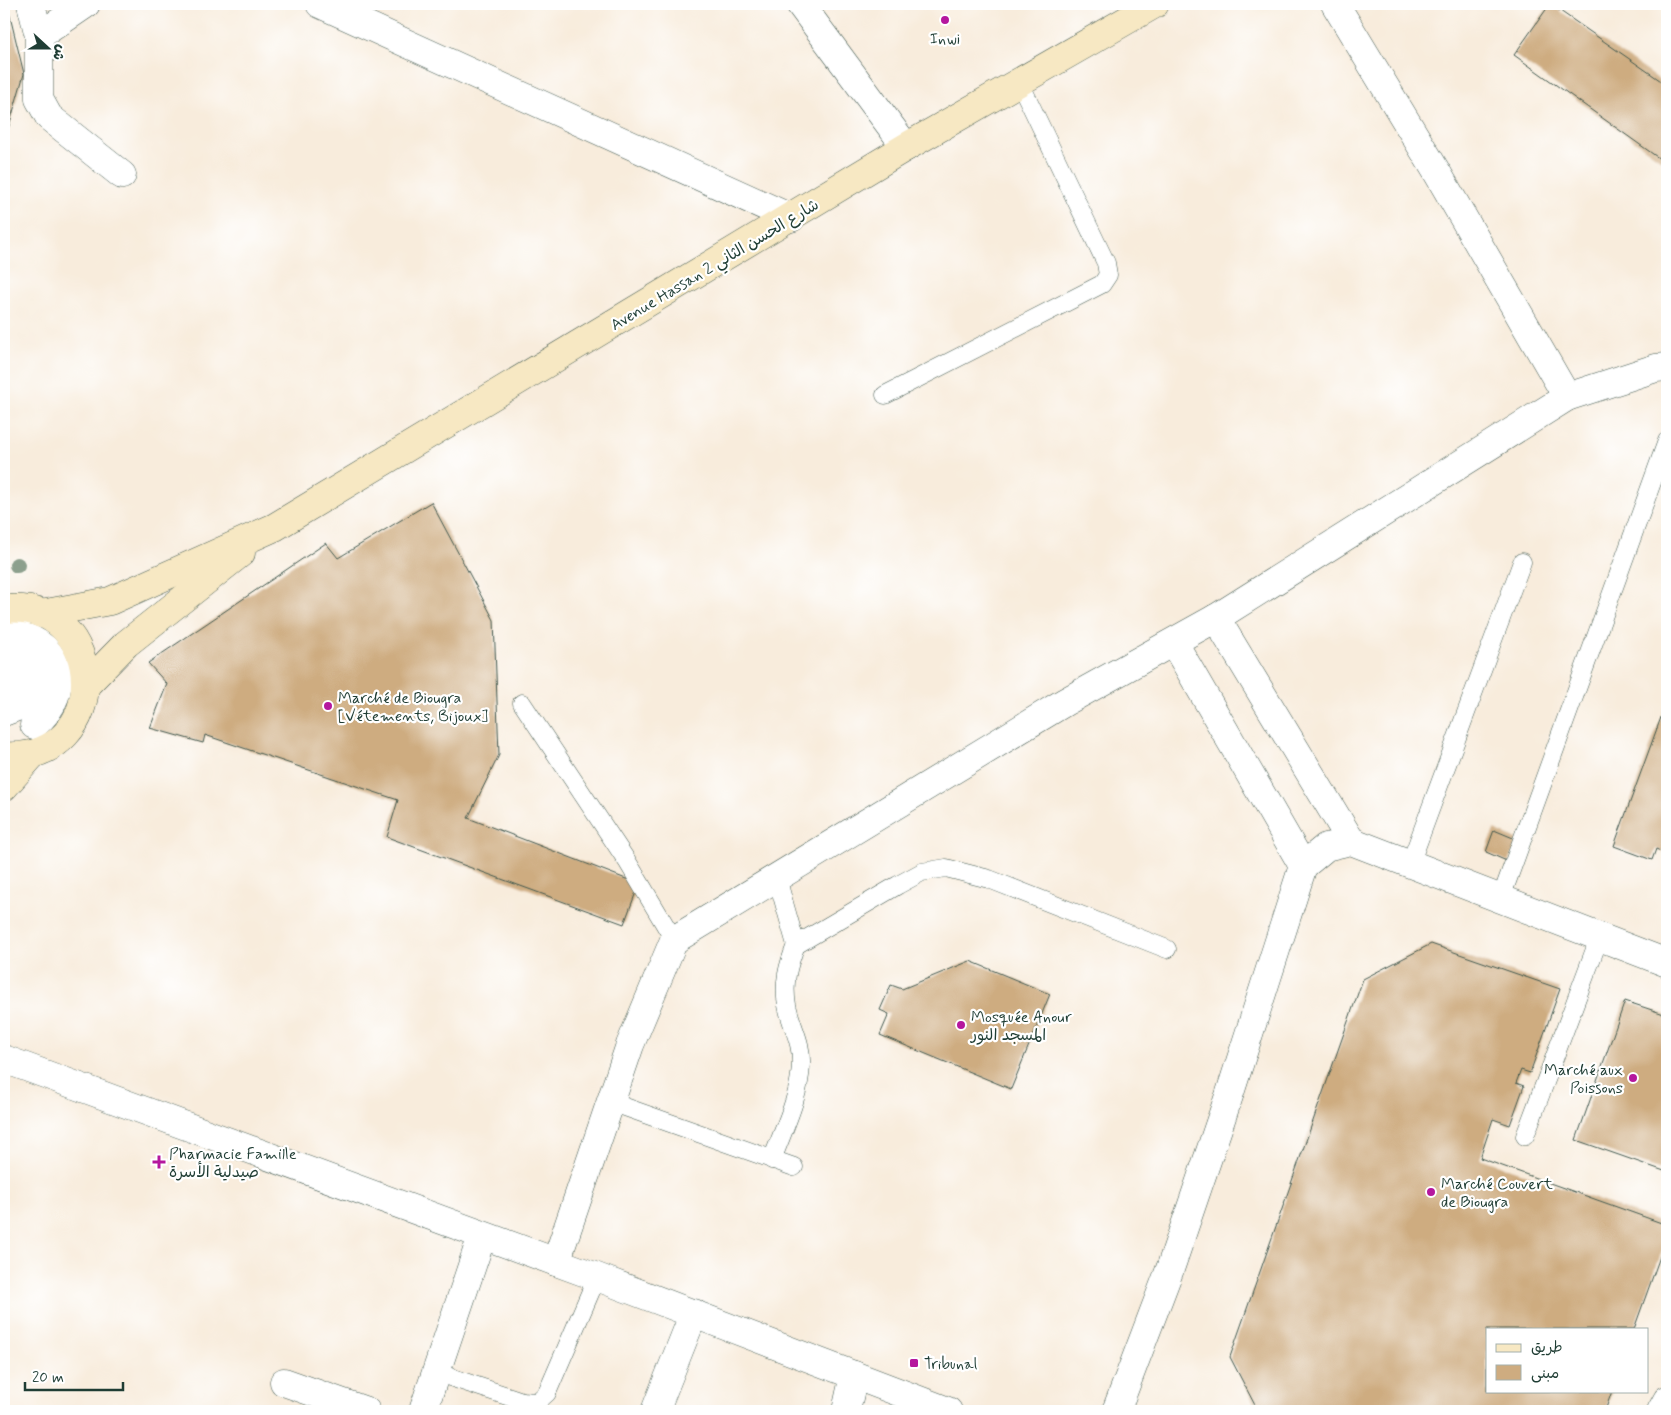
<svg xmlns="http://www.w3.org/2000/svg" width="1671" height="1415" viewBox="0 0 1671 1415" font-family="Mynerve,'Playpen Sans Arabic',sans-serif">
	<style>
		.building { fill: #ceac80 }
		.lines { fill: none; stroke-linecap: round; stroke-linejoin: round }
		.service-casing { stroke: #40574d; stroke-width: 19 }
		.pedestrian-casing { stroke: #40574d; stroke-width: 29 }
		.minor-casing { stroke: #40574d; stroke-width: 29 }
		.tertiary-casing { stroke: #40574d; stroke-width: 29 }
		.secondary-casing { stroke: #40574d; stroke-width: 29 }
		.service { stroke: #fff; stroke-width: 18 }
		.pedestrian { stroke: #fff; stroke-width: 28 }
		.minor { stroke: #fff; stroke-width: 28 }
		.tertiary { stroke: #fff; stroke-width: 28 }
		.secondary { stroke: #f7e8c3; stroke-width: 28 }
		.tree { fill: #8da08d }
		.poi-dot { fill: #b5179e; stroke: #fff; stroke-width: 2 }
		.labels { text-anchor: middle; stroke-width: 4.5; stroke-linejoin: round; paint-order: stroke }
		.poi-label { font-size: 16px; fill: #1f3d34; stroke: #fff; text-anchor: start }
		.street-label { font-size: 16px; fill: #1f3d34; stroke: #fff }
	</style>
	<rect width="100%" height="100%" fill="#fff"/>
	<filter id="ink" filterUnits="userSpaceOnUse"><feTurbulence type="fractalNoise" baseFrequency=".02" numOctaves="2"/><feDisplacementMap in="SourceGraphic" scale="10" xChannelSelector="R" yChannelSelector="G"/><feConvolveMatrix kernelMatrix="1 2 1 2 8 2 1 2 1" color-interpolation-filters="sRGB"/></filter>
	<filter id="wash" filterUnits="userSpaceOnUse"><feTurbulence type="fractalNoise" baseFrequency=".0096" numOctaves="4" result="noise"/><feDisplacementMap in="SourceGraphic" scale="20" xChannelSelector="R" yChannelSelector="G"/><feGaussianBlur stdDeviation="1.12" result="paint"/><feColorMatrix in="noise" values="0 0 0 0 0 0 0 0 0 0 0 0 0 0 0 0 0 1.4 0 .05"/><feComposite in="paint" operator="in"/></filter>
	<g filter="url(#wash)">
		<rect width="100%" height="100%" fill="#f8ecdc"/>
		<g id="blocks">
			<g class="building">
				<path d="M7,4L24,74L4,143V5Z"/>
				<path d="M1550,4L1667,85V164L1514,55Z"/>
				<path d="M431,502L494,620L499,755L468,818L639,884L624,924L387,837L398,800L205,735L203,743L150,728L167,684L148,663L326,543L338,558Z"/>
				<path d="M1667,701V854L1656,849L1652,860L1614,846Z"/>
				<path d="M1494,830L1518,840L1509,862L1486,852Z"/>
				<path d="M1431,944L1560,989L1530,1073L1521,1070L1516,1083L1524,1086L1510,1125L1493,1119L1480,1158L1667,1225V1237L1634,1329H1487V1391H1612L1605,1411H1258L1230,1357L1363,979Z"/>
				<path d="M970,961L1050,994L1011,1089L880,1035L889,1014L880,1010L891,985L902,989Z"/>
				<path d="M1625,1001L1667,1015V1172L1576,1140Z"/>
			</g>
		</g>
	</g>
	<g filter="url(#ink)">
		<use href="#blocks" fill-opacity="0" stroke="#40574d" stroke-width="1"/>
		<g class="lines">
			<defs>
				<g id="service">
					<path d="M885,395L1102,284L1108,275L1106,263L1020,83"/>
					<path d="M522,703L627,861L674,940"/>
					<path d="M1410,864L1522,562"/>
					<path d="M777,878L796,945L898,885L922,872L946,868L989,879L1167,949"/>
					<path d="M1501,898L1667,441"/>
					<path d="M611,1102L794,1167"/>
					<path d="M1525,1136L1600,936"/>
					<path d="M772,1160C783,1130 800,1097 801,1064C802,1041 791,1026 787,1005C783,983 788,965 796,945"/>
					<path d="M435,1372L522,1401L537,1402L547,1393L597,1277"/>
				</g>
				<g id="pedestrian">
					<path d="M4,634C60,634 76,691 34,725C57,692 43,659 4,653"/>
					<path d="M4,675C21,678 26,694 17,707L4,712"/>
				</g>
				<g id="minor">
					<path d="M31,4L39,36V99L49,117L122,175"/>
					<path d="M320,4L791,218"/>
					<path d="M800,4L906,147"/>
					<path d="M1335,4L1438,174L1567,397L1656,368L1667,367"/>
					<path d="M39,36L86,4"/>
					<path d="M1216,618L1351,841"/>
					<path d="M1174,643L1303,866"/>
					<path d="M556,1262L630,1045L674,940L1065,702L1216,618L1567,397"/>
					<path d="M284,1382L366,1411"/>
					<path d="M423,1411L482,1236"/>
					<path d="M655,1411L694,1313"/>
					<path d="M846,1411L854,1375"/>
					<path d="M1116,1411L1170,1269L1230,1093L1303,866L1326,847L1351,841L1667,963"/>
					<path d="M1661,1411L1667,1400"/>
				</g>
				<path id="tertiary" d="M4,1059L597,1277L948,1411"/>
				<g id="secondary">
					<path d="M4,609C109,598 115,763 4,756"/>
					<path d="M41,614L110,601L275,527L906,147L1155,4"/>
					<path d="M86,685L126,644L241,553"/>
					<path d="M4,787L33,754"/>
				</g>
			</defs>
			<use href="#service" class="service-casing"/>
			<use href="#pedestrian" class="pedestrian-casing"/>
			<use href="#minor" class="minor-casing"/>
			<use href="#tertiary" class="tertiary-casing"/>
			<use href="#secondary" class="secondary-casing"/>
			<use href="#service" class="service"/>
			<use href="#pedestrian" class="pedestrian"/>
			<use href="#minor" class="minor"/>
			<use href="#tertiary" class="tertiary"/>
			<use href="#secondary" class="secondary"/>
		</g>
		<circle class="tree" cx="17" cy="565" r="8"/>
	</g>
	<g class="poi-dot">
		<circle cx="945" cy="20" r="5"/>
		<circle cx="328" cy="706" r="5"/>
		<circle cx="961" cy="1025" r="5"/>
		<circle cx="1633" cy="1078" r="5"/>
		<path d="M156.5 1154.5h5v5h5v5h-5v5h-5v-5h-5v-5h5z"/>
		<circle cx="1431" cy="1192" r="5"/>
		<rect x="909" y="1358" width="10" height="10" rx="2.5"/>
	</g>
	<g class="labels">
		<g class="poi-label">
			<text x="945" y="44" text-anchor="middle">Inwi</text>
			<text x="338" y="703">Marché de Biougra<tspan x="338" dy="18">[Vétements, Bijoux]</tspan></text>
			<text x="971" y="1022">Mosquée Anour<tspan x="971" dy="18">المسجد النور</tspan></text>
			<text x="1623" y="1075" text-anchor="end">Marché aux<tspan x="1623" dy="18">Poissons</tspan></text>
			<text x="169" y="1159">Pharmacie Famille<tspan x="169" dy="18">صيدلية الأسرة</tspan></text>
			<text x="1441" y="1189">Marché Couvert<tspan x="1441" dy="18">de Biougra</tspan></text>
			<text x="924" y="1369">Tribunal</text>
		</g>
		<g class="street-label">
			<text transform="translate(714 264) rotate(-31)" y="6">Avenue Hassan 2 شارع الحسن الثاني</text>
		</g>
	</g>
	<rect width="1671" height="1415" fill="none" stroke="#fff" stroke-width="20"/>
	<rect x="1486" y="1328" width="162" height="65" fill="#ffffff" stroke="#a5b1ae"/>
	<rect x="1496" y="1344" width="25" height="8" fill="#f7e8c3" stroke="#a5b1ae"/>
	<text x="1531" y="1352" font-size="15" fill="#1f3d34">طريق</text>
	<rect x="1496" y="1365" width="25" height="15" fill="#ceac80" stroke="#a5b1ae"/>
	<text x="1531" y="1378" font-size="15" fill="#1f3d34">مبنى</text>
	<g transform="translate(48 48) rotate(111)" stroke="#ffffff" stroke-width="4" paint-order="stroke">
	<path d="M0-4L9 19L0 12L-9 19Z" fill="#1f3d34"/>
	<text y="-8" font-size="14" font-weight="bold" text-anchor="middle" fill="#1f3d34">ش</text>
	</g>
	<path d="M25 1382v8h98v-8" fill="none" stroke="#1f3d34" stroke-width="2.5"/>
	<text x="32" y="1382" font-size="15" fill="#1f3d34" stroke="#ffffff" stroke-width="4" paint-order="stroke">20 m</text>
</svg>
